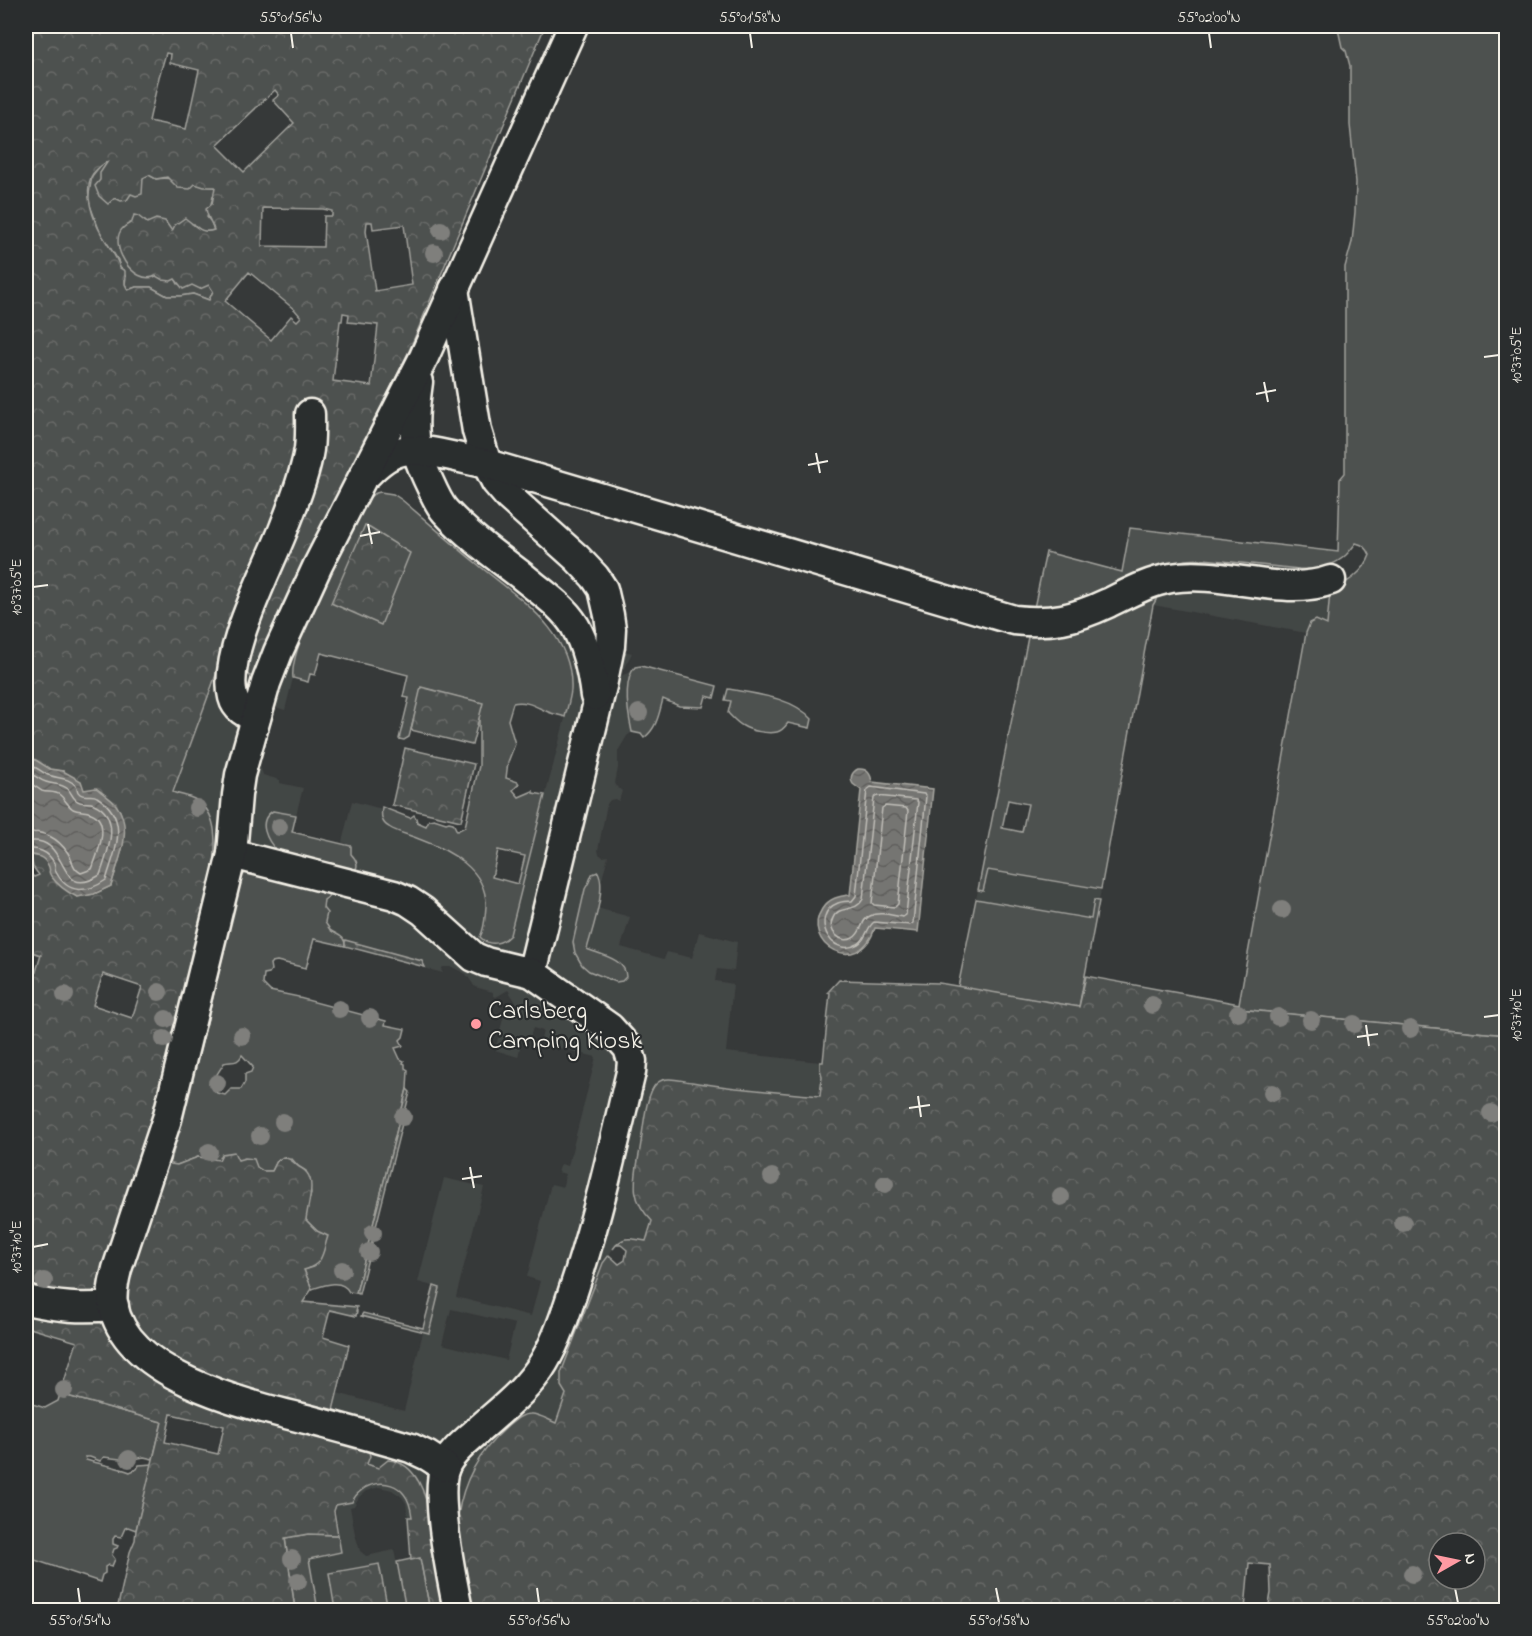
<svg xmlns="http://www.w3.org/2000/svg" width="1532" height="1636" viewBox="0 0 1532 1636" font-family="'Indie Flower',sans-serif">
	<style>
		.built { fill: #434645; fill-rule: evenodd }
		.grass { fill: #4e514f; stroke: #a1a19c; stroke-width: 1.5; fill-rule: evenodd }
		.forest { fill: url(#forest-crowns); stroke: #a1a19c; stroke-width: 1.5; fill-rule: evenodd }
		.garden { fill: url(#garden-dots); stroke: #a1a19c; stroke-width: 1.5 }
		.water { fill: url(#water-waves); stroke: #a8a7a1; stroke-width: 1.5 }
		.lines { fill: none; stroke-linecap: round; stroke-linejoin: round }
		.shore { stroke: #c1bfb9; stroke-width: 1.5 }
		.service-casing { stroke: #f4f1e8; stroke-width: 33 }
		.service { stroke: #2a2d2e; stroke-width: 28 }
		.tree { fill: #7f7f7c }
		.ticks { fill: none; stroke: #f4f1e8; stroke-width: 2 }
		.poi-dot { fill: #ff9aa2; stroke: #2a2d2e; stroke-width: 2 }
		.labels { text-anchor: middle; stroke-width: 4.5; stroke-linejoin: round; paint-order: stroke }
		.poi-label { font-size: 26px; fill: #f4f1e8; stroke: #2a2d2e; text-anchor: start }
		.neatline { fill: none; stroke: #f4f1e8; stroke-width: 2 }
		.ticks-label { font-size: 15px; text-anchor: middle; fill: #f4f1e8 }
	</style>
	<defs>
		<pattern id="forest-crowns" width="20" height="18" patternUnits="userSpaceOnUse" patternTransform="scale(1.5)"><rect width="20" height="18" fill="#4e514f"/><path d="M2 6a3 3 0 1 1 6 0M12 15a3 3 0 1 1 6 0" fill="none" stroke="#686a68"/></pattern>
		<pattern id="garden-dots" width="8" height="8" patternUnits="userSpaceOnUse" patternTransform="scale(1.5)"><rect width="8" height="8" fill="#4e514f"/><path d="M2 2h.1M6 6h.1" fill="none" stroke="#686a68" stroke-width="1.8" stroke-linecap="round"/></pattern>
		<pattern id="water-waves" width="16" height="10" patternUnits="userSpaceOnUse" patternTransform="scale(1.5)"><rect width="16" height="10" fill="#757572"/><path d="M0 5q4-4 8 0t8 0" fill="none" stroke="#5f5e5c"/></pattern>
	</defs>
	<rect width="100%" height="100%" fill="#363939"/>
	<filter id="ink" filterUnits="userSpaceOnUse"><feTurbulence type="fractalNoise" baseFrequency=".0167" numOctaves="2"/><feDisplacementMap in="SourceGraphic" scale="12" xChannelSelector="R" yChannelSelector="G"/><feConvolveMatrix kernelMatrix="1 2 1 2 8 2 1 2 1" color-interpolation-filters="sRGB"/></filter>
	<g filter="url(#ink)">
		<g class="built">
			<path d="M1204,559L1325,567L1333,563L1327,625L1310,623L1306,633L1153,605L1156,600L1158,568L1185,560Z"/>
			<path d="M335,562L306,624L299,648L292,671L293,678L285,710L275,707L273,710L260,751L259,762L263,775L280,780V783L303,788L296,815L273,811L269,813L264,824L351,854L347,844L342,842L352,801L382,809L381,815L383,820L388,827L425,841L448,851L463,861L480,881L484,890L486,902L485,914L483,933L480,935L505,941L510,934L570,699L571,680L567,660L556,635L632,653L620,676L631,672L628,682V714L632,732L627,736L618,751V768L615,783L617,787L622,791L619,801L615,799L610,800L607,804L598,850L599,854L603,857L608,856L601,883L598,872L592,873L589,882L585,889L573,942L626,972L620,964L587,949L597,908L630,917L621,947L664,959L667,952L692,958L699,932L737,942L734,971L717,969L715,981L733,984L726,1052L820,1062V1069L822,1076L820,1096L735,1089L691,1082L651,1091L634,1184L637,1199L643,1212L652,1221L646,1241L628,1237L618,1242L603,1263L561,1373L566,1394L556,1423L529,1413L516,1418L493,1440L483,1452L460,1500L458,1516L430,1521L426,1496L414,1474L382,1464L378,1468L367,1464L369,1452L326,1439L337,1393L404,1411L423,1332L428,1333L440,1288L418,1282L444,1178L484,1187L456,1297L531,1316L540,1281L527,1277L551,1184L563,1187L565,1174L558,1172L561,1164L568,1166L596,1057L540,1043L543,1031L533,1028L529,1040L522,1039L518,1057L495,1050L505,1011L517,1004L508,990L496,997L493,996V992L475,987L466,974L452,967H443L441,970L443,973L424,968L422,961L345,940L342,936L330,930L325,922L327,913L323,909L324,900L328,897L245,873L241,878L214,871L216,844L215,832L193,798L173,793L221,661V647L230,625L247,658V674L250,676ZM451,1309L515,1324L506,1360L442,1344Z"/>
			<path d="M988,870L1101,889L1099,901L1094,900L1091,919L976,899L978,890L983,891Z"/>
			<path d="M379,1483L391,1485L404,1494L409,1504L412,1517H408L406,1503L402,1497L392,1490L379,1487L366,1491L359,1497L354,1506L350,1507L355,1534L360,1551L366,1556L394,1550L406,1610H388L379,1564L329,1573L335,1610H318L309,1558L341,1552L335,1507L336,1505L354,1497L363,1488Z"/>
		</g>
		<g class="grass">
			<path d="M1339,26H1506V1035L1238,1009L1306,633L1310,623L1316,620L1327,625L1330,592C1346,583 1364,573 1370,555C1367,548 1364,545 1356,543C1353,547 1350,551 1346,555C1333,567 1316,570 1299,569L1204,559L1185,560L1158,568L1156,600L1153,605L1101,889L988,870L983,891L978,890L1031,622L1046,552L1122,572L1130,528L1338,552L1340,479L1345,473V267L1352,242L1355,212L1356,182L1350,125V66L1346,51L1342,47L1338,29ZM1008,800L1028,804L1022,832L1002,828Z"/>
			<path d="M110,159C95,178 100,180 112,200L149,175L156,179C176,175 195,187 216,187L207,217L211,222L214,230C206,233 200,232 194,224L172,231L147,223L144,220C123,224 119,228 119,249L163,280L175,278L178,284L209,285L213,291L209,300L193,294L180,296H167L151,287H136L128,290L125,284L126,277L120,268L118,260L100,232L88,200L92,176L100,166Z"/>
			<path d="M380,492L393,494L402,500C427,521 451,543 476,563C516,597 574,630 571,690C570,700 567,708 565,717C559,715 552,714 546,711C535,706 525,700 513,703L508,720L515,744L508,762L506,778L518,782L519,784L513,790L519,797L533,791V793L545,795L510,935C502,944 489,947 480,937C485,928 485,917 486,906C487,869 449,850 419,839C410,835 398,833 389,827C381,823 381,815 382,807L410,818L414,815L416,818L417,822L426,826L429,820L434,819L446,823L449,822L453,823L457,831L465,827L479,766V717L482,703L422,688L409,737L404,740L399,739L409,698L403,697L408,675L321,653L315,675L310,674L308,682L293,678C289,649 334,565 349,536C355,524 360,509 368,499C372,495 374,493 380,492ZM498,850L525,856L518,884L492,877Z"/>
			<path d="M641,666L717,686L714,698L706,696L703,707L679,706L663,699C659,714 657,728 644,738L641,734L632,732C628,714 622,682 635,667Z"/>
			<path d="M728,689C756,694 792,697 812,719L810,728L788,723C785,727 782,731 777,732C767,734 751,731 743,726C737,723 732,717 728,713L731,701L725,700Z"/>
			<path d="M273,811L296,815L292,832L351,846V854C356,859 361,868 352,872L278,852C267,841 256,821 273,811Z"/>
			<path d="M250,871L329,892L328,897L324,900L323,908L327,913L325,922C325,923 330,929 330,930C338,936 345,935 345,946L314,939L306,968L277,961L272,962L270,964L271,970L269,973L264,974L263,984L270,991L299,997V998L386,1021L385,1025L405,1029L403,1037L400,1040L403,1046L395,1048L400,1059L404,1061L403,1063L405,1064V1068L408,1070L407,1089L356,1293L349,1292C342,1278 324,1285 312,1289L304,1270L314,1267L317,1231L306,1220L307,1206L311,1193L306,1171L298,1166L292,1159L277,1161L272,1171H263L238,1160H212L198,1157L177,1165L170,1164L207,1022L241,878L245,873ZM242,1055L253,1067L251,1072L245,1074V1082L241,1089H231L225,1095L217,1093L213,1089C213,1076 218,1074 224,1063C232,1061 238,1064 242,1055Z"/>
			<path d="M598,872C607,889 592,930 587,949C601,955 626,959 626,977L622,981L616,982L589,971L582,965L575,953L573,942L585,889L589,882L592,874Z"/>
			<path d="M976,899L1091,919L1094,900L1099,901L1079,1007L958,987Z"/>
			<path d="M434,1286L440,1288L429,1333L361,1316L363,1313L423,1328Z"/>
			<path d="M60,1394L162,1422L153,1459L144,1457L134,1459L130,1457L120,1459L104,1457L100,1461L90,1457H85L86,1460C99,1464 119,1467 130,1472L137,1469L139,1465L153,1464L136,1530L128,1527L125,1528L121,1537L115,1536L113,1539V1544L118,1546L117,1548L114,1549L112,1555L115,1559L112,1566L108,1565L105,1567V1573L102,1575L100,1582L26,1557V1402L45,1408L58,1401Z"/>
			<path d="M308,1534L338,1535L341,1552L309,1559L318,1610H295L285,1538Z"/>
			<path d="M420,1557L430,1610H406L397,1562Z"/>
		</g>
		<g class="forest">
			<path d="M26,26H545L409,351L342,486L254,676H250L247,674V658L230,625L221,647V661L173,792C180,795 189,796 196,800C220,813 215,848 214,871L241,878L207,1022L170,1164L177,1165L198,1157L219,1160L222,1154L234,1152L238,1160L245,1158L254,1159L257,1167L263,1171H272L277,1161L283,1157C292,1159 293,1162 299,1167C302,1169 304,1169 307,1173C316,1184 307,1206 306,1220L317,1231L328,1236C322,1254 324,1264 304,1270L312,1289L303,1302L357,1307L356,1311H357L356,1316L330,1310L323,1337L349,1345L326,1439L369,1452L370,1456L367,1464L378,1468L388,1460C417,1462 427,1496 430,1521L458,1516C463,1480 479,1452 506,1428C513,1422 520,1414 530,1414C538,1413 548,1420 556,1423L566,1394L561,1386V1373L603,1263L609,1255L619,1264L625,1260L627,1250L621,1245H616L613,1249C624,1234 631,1239 646,1241L652,1221C628,1197 635,1179 640,1149C643,1133 645,1093 657,1083C666,1075 681,1081 692,1082C734,1089 777,1092 820,1096L822,1076L820,1069V1062H823L830,993L828,992L839,980L939,983L1079,1007L1086,976L1239,1004V1009L1506,1035V1610H1268L1271,1593L1270,1565L1249,1563L1245,1610H430L420,1558L411,1560L408,1517H412C411,1509 409,1500 404,1494C390,1476 361,1482 352,1502L336,1505L334,1511L338,1535L308,1534L285,1538L295,1610H117L130,1552L135,1540L136,1530L162,1422L60,1394L77,1342L26,1327V984L32,985L41,955L26,950V869L34,877L39,875L33,867L31,855L42,857L77,897L94,894L111,886C119,858 129,841 120,811L84,790L63,771L50,770L34,759L26,760ZM166,53L171,54L170,63L199,70L186,129L149,121L159,77ZM275,90L279,95L273,100L294,123L244,172L217,145ZM108,161L100,173V180L95,186L99,196L108,204L115,198L121,201L127,200L131,194L136,196L142,194L143,178L149,175L156,179L167,177L178,188L190,189L195,184L204,187H215L212,204L206,209C207,217 212,222 214,230C201,235 195,225 185,218L175,225L172,231L165,221L156,219L147,223L138,216L134,215L132,222C129,224 126,225 123,228C107,243 133,287 156,276L163,280L171,281L175,279L183,289L192,285L200,289L209,285L213,291L209,300L193,294L180,296H167L151,287H136L128,290L125,284V271L120,268C117,256 108,246 102,235C93,220 84,193 91,177C94,170 102,165 108,161ZM263,208L323,209L332,211V216H324L323,247L262,246ZM367,222H372L373,229L404,225L412,285L375,291L366,231ZM249,272L295,310L301,317L297,321L291,316L271,340L225,301ZM343,313L349,314L348,322L378,325L371,386L333,381L340,321H342ZM103,974L142,987L132,1018L93,1005ZM171,1414L224,1426L218,1454L165,1442ZM1439,1543H1475V1579H1439Z"/>
			<path d="M365,525L410,553L381,625L331,603Z"/>
			<path d="M421,687L483,703L472,745L411,730Z"/>
			<path d="M405,748L474,764L461,821L392,805Z"/>
			<path d="M379,1564L388,1610H335L329,1573Z"/>
		</g>
		<g class="garden">
			<path d="M345,940L422,961L425,967L345,946Z"/>
			<path d="M407,1089L410,1092L359,1294L356,1293Z"/>
		</g>
		<g class="water">
			<path d="M34,759L50,769L63,771L81,781L84,790L96,788C105,795 115,801 120,811C132,835 117,863 111,886L94,894L77,897C67,892 58,886 51,876C47,869 51,874 49,867C45,857 35,853 26,856V760Z"/>
			<path d="M858,769C867,768 871,774 872,782L933,789L918,932L875,928C858,979 800,943 822,909C829,898 839,896 850,895L861,790L853,784C849,778 852,772 858,769Z"/>
		</g>
		<g class="lines">
			<g class="shore">
				<path d="M26,765C35,765 38,770 46,774C55,779 68,776 76,786C79,790 75,790 80,794C85,798 92,793 97,797C131,819 115,850 106,880C87,893 68,895 56,872C53,865 57,870 54,863C49,852 37,847 26,850"/>
				<path d="M26,773C34,773 38,780 46,782C54,785 61,783 68,789C71,792 72,797 76,800C82,805 88,801 94,804C123,817 107,854 100,875C54,904 72,832 26,842"/>
				<path d="M26,782C32,783 36,788 42,791C48,793 55,791 60,795C65,799 67,805 73,809C79,812 85,810 91,813C112,821 97,855 92,869L81,873C72,868 73,861 68,853C58,838 43,830 26,833"/>
				<path d="M871,787L924,794L926,796L913,923L910,925L874,922C866,928 867,939 858,944C830,960 809,914 838,903C843,901 848,901 852,901L856,896L867,790Z"/>
				<path d="M877,796L916,800L918,802L906,915L903,917C894,916 879,911 870,916C860,920 863,933 853,938C841,945 826,930 833,918C839,904 855,914 863,899L874,798Z"/>
				<path d="M885,806L906,808L908,811L898,904L895,907L874,905L872,903L882,808Z"/>
			</g>
			<defs>
				<g id="service">
					<path d="M454,289L477,431L487,464L496,482L509,497L577,558L595,577L603,589L609,615L611,629L610,646L602,686L532,973"/>
					<path d="M418,382C415,404 412,428 417,450C419,462 425,473 430,484C434,493 439,504 445,511C468,536 496,556 522,576C540,591 562,605 575,626C587,647 592,672 595,696"/>
					<path d="M368,473C378,463 390,453 403,451C423,447 466,460 487,464L1014,620C1051,624 1074,619 1108,603C1129,593 1148,582 1171,578C1223,569 1282,598 1331,580"/>
					<path d="M256,717C245,713 236,709 233,697C222,654 268,570 284,528C293,505 303,480 308,455C311,441 310,427 310,414"/>
					<path d="M232,854L394,895L408,901L423,911L474,957L486,962L532,973L610,1028L628,1048L632,1061L631,1072C615,1139 600,1207 579,1273C569,1303 560,1335 544,1362C527,1391 499,1411 475,1433C464,1443 450,1454 445,1467C434,1494 452,1580 458,1610"/>
					<path d="M26,1300C58,1307 80,1309 114,1306"/>
					<path d="M445,1467L428,1456L411,1448C378,1438 344,1429 310,1420C250,1405 127,1378 113,1305C111,1293 114,1281 117,1269L167,1119L232,854L237,795L240,775L266,683L278,652L318,565L424,357L573,26"/>
				</g>
			</defs>
			<use href="#service" class="service-casing"/>
			<use href="#service" class="service"/>
		</g>
		<g class="tree">
			<circle cx="441" cy="230" r="9"/>
			<circle cx="434" cy="253" r="9"/>
			<circle cx="639" cy="713" r="9"/>
			<circle cx="197" cy="808" r="9"/>
			<circle cx="279" cy="827" r="9"/>
			<circle cx="1282" cy="910" r="9"/>
			<circle cx="159" cy="992" r="9"/>
			<circle cx="65" cy="995" r="9"/>
			<circle cx="1152" cy="1005" r="9"/>
			<circle cx="339" cy="1009" r="9"/>
			<circle cx="1238" cy="1013" r="9"/>
			<circle cx="1278" cy="1017" r="9"/>
			<circle cx="370" cy="1018" r="9"/>
			<circle cx="166" cy="1019" r="9"/>
			<circle cx="1311" cy="1020" r="9"/>
			<circle cx="1354" cy="1024" r="9"/>
			<circle cx="1410" cy="1029" r="9"/>
			<circle cx="242" cy="1036" r="9"/>
			<circle cx="164" cy="1039" r="9"/>
			<circle cx="217" cy="1083" r="9"/>
			<circle cx="1272" cy="1093" r="9"/>
			<circle cx="1491" cy="1113" r="9"/>
			<circle cx="403" cy="1117" r="9"/>
			<circle cx="283" cy="1122" r="9"/>
			<circle cx="260" cy="1136" r="9"/>
			<circle cx="209" cy="1152" r="9"/>
			<circle cx="772" cy="1177" r="9"/>
			<circle cx="885" cy="1184" r="9"/>
			<circle cx="1061" cy="1197" r="9"/>
			<circle cx="1403" cy="1223" r="9"/>
			<circle cx="373" cy="1233" r="9"/>
			<circle cx="369" cy="1252" r="9"/>
			<circle cx="342" cy="1270" r="9"/>
			<circle cx="44" cy="1281" r="9"/>
			<circle cx="64" cy="1390" r="9"/>
			<circle cx="129" cy="1459" r="9"/>
			<circle cx="292" cy="1559" r="9"/>
			<circle cx="1412" cy="1574" r="9"/>
			<circle cx="298" cy="1581" r="9"/>
		</g>
	</g>
	<path class="ticks" d="M291,33L293,48M750,33L752,48M1209,33L1211,48M1484,357L1499,355M1264,382L1268,402M1256,394L1276,390M816,453L820,473M808,465L828,461M368,524L372,544M360,536L380,532M33,587L48,585M1484,1017L1499,1015M1366,1025L1369,1046M1357,1037L1378,1034M918,1096L921,1117M909,1108L930,1105M470,1167L474,1188M462,1179L482,1176M33,1247L48,1244M78,1588L80,1603M537,1588L539,1603M996,1588L999,1603M1455,1588L1458,1603"/>
	<circle class="poi-dot" cx="476" cy="1024" r="6"/>
	<g class="labels">
		<g class="poi-label">
			<text x="488" y="1018">Carlsberg<tspan x="488" dy="30">Camping Kiosk</tspan></text>
		</g>
	</g>
	<rect width="1532" height="1636" fill="none" stroke="#2a2d2e" stroke-width="66"/>
	<g transform="translate(1457 1561) rotate(81)"><circle r="28" fill="#2a2d2e" stroke="#7b7b78" stroke-width="1.5"/>
	<path d="M0-4.5L10 22L0 15L-10 22Z" fill="#ff9aa2"/>
	<text y="-9" font-size="16" font-weight="bold" text-anchor="middle" fill="#f4f1e8">N</text>
	</g>
	<rect x="33" y="33" width="1466" height="1570" class="neatline"/>
	<g class="ticks-label">
		<text x="291" y="22">55°01'56"N</text>
		<text x="750" y="22">55°01'58"N</text>
		<text x="1209" y="22">55°02'00"N</text>
		<text transform="translate(1516 355) rotate(-90)" y="5">10°37'05"E</text>
		<text transform="translate(16 587) rotate(-90)" y="5">10°37'05"E</text>
		<text transform="translate(1516 1015) rotate(-90)" y="5">10°37'10"E</text>
		<text transform="translate(16 1247) rotate(-90)" y="5">10°37'10"E</text>
		<text x="80" y="1625">55°01'54"N</text>
		<text x="539" y="1625">55°01'56"N</text>
		<text x="999" y="1625">55°01'58"N</text>
		<text x="1458" y="1625">55°02'00"N</text>
	</g>
</svg>
